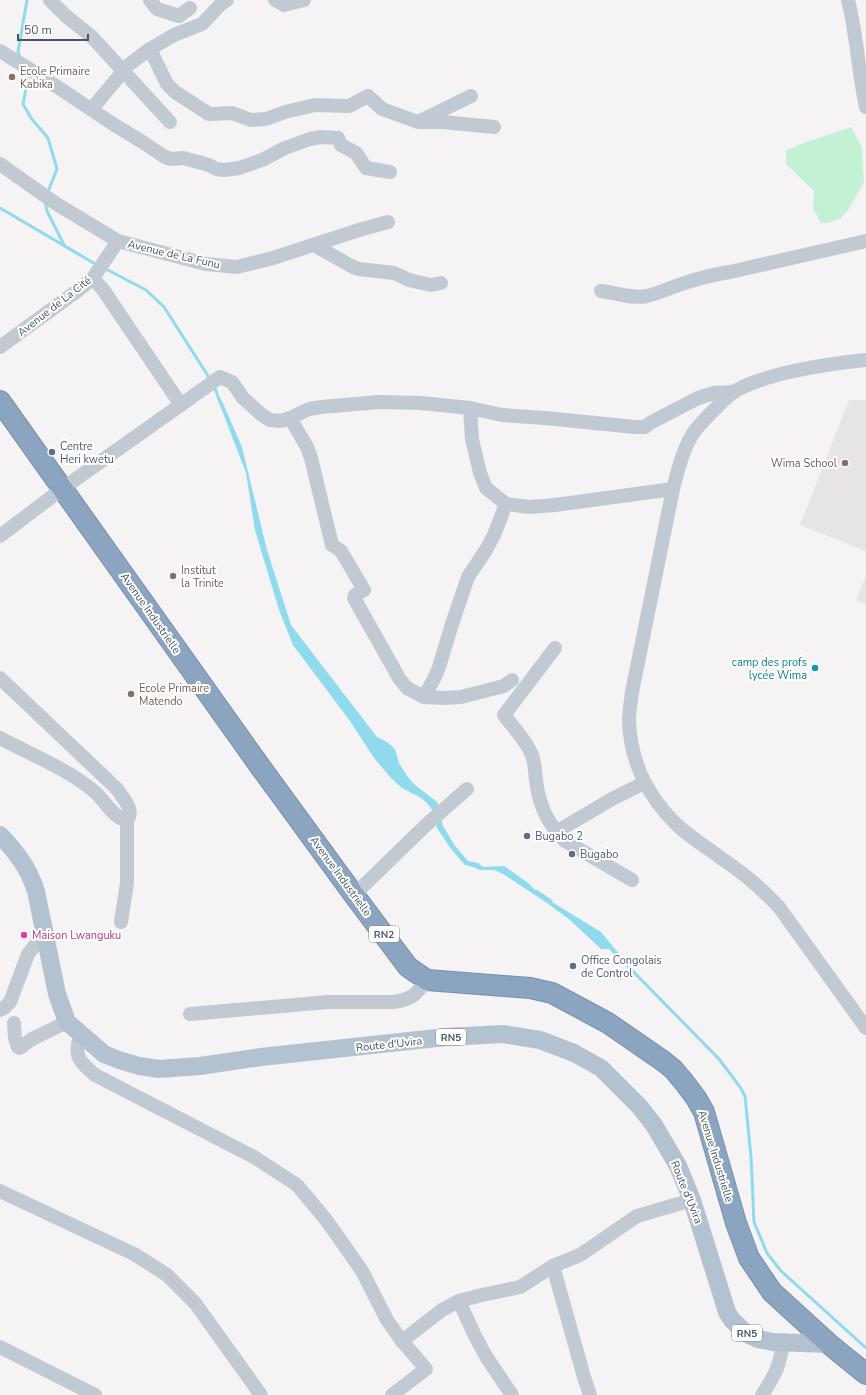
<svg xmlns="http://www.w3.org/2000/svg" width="866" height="1395" viewBox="0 0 866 1395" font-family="'Nunito Sans',sans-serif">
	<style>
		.education { fill: #e6e4e5 }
		.green { fill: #c3f1d5 }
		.water { fill: #90daee }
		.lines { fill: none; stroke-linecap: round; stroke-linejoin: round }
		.stream { stroke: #90daee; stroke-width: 3 }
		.highway-casing { stroke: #7690ad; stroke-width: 22 }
		.minor { stroke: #c1cad2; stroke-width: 14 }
		.major { stroke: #b3c2d1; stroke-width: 18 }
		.highway { stroke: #8ba5c1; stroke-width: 20 }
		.education-dot { fill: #8d6e63; stroke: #fff; stroke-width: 1.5 }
		.service-dot { fill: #5c6f8a; stroke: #fff; stroke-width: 1.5 }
		.culture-dot { fill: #0f9aa8; stroke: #fff; stroke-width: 1.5 }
		.hotel-dot { fill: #d1479c; stroke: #fff; stroke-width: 1.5 }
		.labels { text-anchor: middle; stroke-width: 4; stroke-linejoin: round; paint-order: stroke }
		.shield { fill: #fff; stroke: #808990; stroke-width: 1 }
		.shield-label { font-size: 10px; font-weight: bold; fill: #4a5661 }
		.education-label { font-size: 11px; fill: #785e54; stroke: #fff; text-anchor: start }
		.street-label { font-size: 11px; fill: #4a5661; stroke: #fff }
		.service-label { font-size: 11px; fill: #4e5e75; stroke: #fff; text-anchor: start }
		.culture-label { font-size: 11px; fill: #0d838f; stroke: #fff; text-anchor: end }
		.hotel-label { font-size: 11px; fill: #b23c85; stroke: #fff; text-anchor: start }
	</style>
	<rect width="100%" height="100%" fill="#f5f3f3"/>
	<g class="education">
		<path d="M849,400H866V551L800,525Z"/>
		<path d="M866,575V604L856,600Z"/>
	</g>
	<path class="green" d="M851,127L862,148L864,182L848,210L841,218L831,222L821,223L813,208L814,191L786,164V151L801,144Z"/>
	<path class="water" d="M222,401L242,447L267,550L291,625L377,737L387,742L395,749L399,763L407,776L415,785L437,802L443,813L442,823L443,826L455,846L468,861L478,863L483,867L504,866L527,882L539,894L601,932L621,956L618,959L609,949H601L570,920L547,903L503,874L494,870H480L470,866L465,865L451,849L437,828L434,812L427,803L421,798L402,788L392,779L374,758L350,721L293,645L279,610L255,530L246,473L220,405Z"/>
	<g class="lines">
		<g class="stream">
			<path d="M20,57L18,52L27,0"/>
			<path d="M25,72L28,79L23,104L31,118L48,138L57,169L47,194"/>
			<path d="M45,201L47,211L64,245"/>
			<path d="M0,208L97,265"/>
			<path d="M104,268L146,290L164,307L210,379"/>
			<path d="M214,386L222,407"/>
			<path d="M536,891L551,901"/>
			<path d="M617,955L719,1059L740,1087L745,1096L751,1157L754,1222L767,1253L781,1271L866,1348"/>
		</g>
		<defs>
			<path id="highway" d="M0,401L259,765L354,895L408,967L427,980L530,988L552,993L608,1023L663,1061L673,1069L684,1082L696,1098L704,1112L736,1223L749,1258L772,1292L829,1344L866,1374"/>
		</defs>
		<use href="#highway" class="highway-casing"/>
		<g class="minor">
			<path d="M50,0L66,16L92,37L170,122"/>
			<path d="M150,0L157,9L179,16L190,8"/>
			<path d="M275,0L284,5L304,0"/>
			<path d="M848,0C857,35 858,71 866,107"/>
			<path d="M150,49L167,84L175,92L209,114L232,113L251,120L266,119L285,112L315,105L349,106L368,96L382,109L418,122H443L494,127"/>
			<path d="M0,51L50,82L113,124L144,143L165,157L171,159L183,158L209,165L216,169L224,170L239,168L262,160L285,148L310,139L321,137L338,138L341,145L356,153L366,168L390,172"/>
			<path d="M93,110L95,105L121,74L123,69L135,60L150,49L174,35L202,24L221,4L227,0"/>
			<path d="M422,120L471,96"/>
			<path d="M0,164L55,203L118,241L206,264L237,267L273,258L359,230L388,222"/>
			<path d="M314,245L353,267L359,269L394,273L409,280L431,285L441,283"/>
			<path d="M93,278L104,291L181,405"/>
			<path d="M601,291C617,293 631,299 647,296C656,294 665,290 673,287C692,280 710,275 730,272L866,241"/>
			<path d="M0,347L77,291L93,278L118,241"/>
			<path d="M866,360C828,364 769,372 735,391C726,397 698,425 692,435C682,452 678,470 673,489L632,692C631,701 629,711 629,720C630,761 648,797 677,825C690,837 706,847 721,858C742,872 762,889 779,907L866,1028"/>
			<path d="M470,408L472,439L480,473L486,488L506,504L529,507L555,505L673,489"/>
			<path d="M290,418L307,447L311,458L332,545L341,551L364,590L355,595L354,598L399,678L407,688L424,697L444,698L461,697L504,686L512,680"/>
			<path d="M0,536L62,489L220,377L232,382L243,398L262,415L270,420L281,421L290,418L309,409L321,407L379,402L421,403L470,408L502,415L545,418L635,427H645L650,423L698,398L714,393L734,392"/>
			<path d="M555,648L504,715C513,727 525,739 531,753C535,761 535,771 536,780C539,805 547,823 565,841L632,880"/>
			<path d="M0,678L117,789C123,798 135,810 127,820C115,820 104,800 96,793C70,770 30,754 0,738"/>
			<path d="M424,697L435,677L439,667L452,624L468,577L486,550L494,535L506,504"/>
			<path d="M556,832L612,799L644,783"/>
			<path d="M354,895L426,825L467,789"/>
			<path d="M121,922L127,883V820"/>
			<path d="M0,1010L4,1008L10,1002L28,954L44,934"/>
			<path d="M190,1014L328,1002H393C411,1000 417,994 427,980"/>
			<path d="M14,1023L15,1038L18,1047L20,1048L32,1039L67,1022"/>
			<path d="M81,1034C73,1056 78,1060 95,1075L254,1157L297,1185L327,1221L362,1271L387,1320L402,1341L442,1310L459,1301L482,1295L520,1287L553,1266L580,1255L637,1216L692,1200"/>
			<path d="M0,1191L134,1254L167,1275L195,1303L261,1395"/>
			<path d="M553,1266L584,1377L590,1395"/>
			<path d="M459,1301L475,1336L487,1358L512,1395"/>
			<path d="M0,1347L95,1395"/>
			<path d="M392,1395L426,1369L402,1341"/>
			<path d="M762,1395C775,1375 780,1366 783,1342"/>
		</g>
		<path class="major" d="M0,835C17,853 28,867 36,891L57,994L67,1022L104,1054L119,1060L139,1066L159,1069L200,1066L261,1057L446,1037L503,1034L540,1040L574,1053L601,1068L639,1106L654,1125L678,1166L692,1200L727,1312L732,1320L747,1334L758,1339L773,1342L829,1344"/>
		<use href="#highway" class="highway"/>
	</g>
	<g class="education-dot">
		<circle cx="12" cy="77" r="4"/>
		<circle cx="845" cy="463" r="4"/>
		<circle cx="173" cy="576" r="4"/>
		<circle cx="131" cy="694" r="4"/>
	</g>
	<g class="service-dot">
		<circle cx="52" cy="452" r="4"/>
		<circle cx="527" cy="836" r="4"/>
		<circle cx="572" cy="854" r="4"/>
		<circle cx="573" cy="966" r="4"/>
	</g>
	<circle class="culture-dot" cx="815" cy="668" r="4"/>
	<circle class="hotel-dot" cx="24" cy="935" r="4"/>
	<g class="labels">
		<g class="shield">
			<rect x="369" y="926" width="30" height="16" rx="3"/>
			<rect x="436" y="1029" width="30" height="16" rx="3"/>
			<rect x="732" y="1325" width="30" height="16" rx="3"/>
		</g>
		<g class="shield-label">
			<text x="384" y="938">RN2</text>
			<text x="451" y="1041">RN5</text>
			<text x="747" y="1337">RN5</text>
		</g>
		<g class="education-label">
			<text x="20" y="75">Ecole Primaire<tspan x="20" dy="13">Kabika</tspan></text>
			<text x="837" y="467" text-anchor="end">Wima School</text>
			<text x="181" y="574">Institut<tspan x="181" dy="13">la Trinite</tspan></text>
			<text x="139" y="692">Ecole Primaire<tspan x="139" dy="13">Matendo</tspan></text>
		</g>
		<g class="street-label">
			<text transform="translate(174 254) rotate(13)" y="4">Avenue de La Funu</text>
			<text transform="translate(54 306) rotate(-38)" y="4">Avenue de La Cité</text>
			<text transform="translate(151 613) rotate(55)" y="4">Avenue Industrielle</text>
			<text transform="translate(341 876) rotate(54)" y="4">Avenue Industrielle</text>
			<text transform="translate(389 1044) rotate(-6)" y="4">Route d'Uvira</text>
			<text transform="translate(716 1156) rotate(73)" y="4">Avenue Industrielle</text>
			<text transform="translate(687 1192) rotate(68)" y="4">Route d'Uvira</text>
		</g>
		<g class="service-label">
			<text x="60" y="450">Centre<tspan x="60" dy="13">Heri kwetu</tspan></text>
			<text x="535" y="840">Bugabo 2</text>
			<text x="580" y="858">Bugabo</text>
			<text x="581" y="964">Office Congolais<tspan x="581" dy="13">de Control</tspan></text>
		</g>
		<g class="culture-label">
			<text x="807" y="666">camp des profs<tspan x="807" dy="13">lycée Wima</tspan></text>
		</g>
		<g class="hotel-label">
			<text x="32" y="939">Maison Lwanguku</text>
		</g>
	</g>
	<path d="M18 34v6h70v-6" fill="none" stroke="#4a5661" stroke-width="2"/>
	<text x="24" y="34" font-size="12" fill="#4a5661" stroke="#ffffff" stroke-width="3" paint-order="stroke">50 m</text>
</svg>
